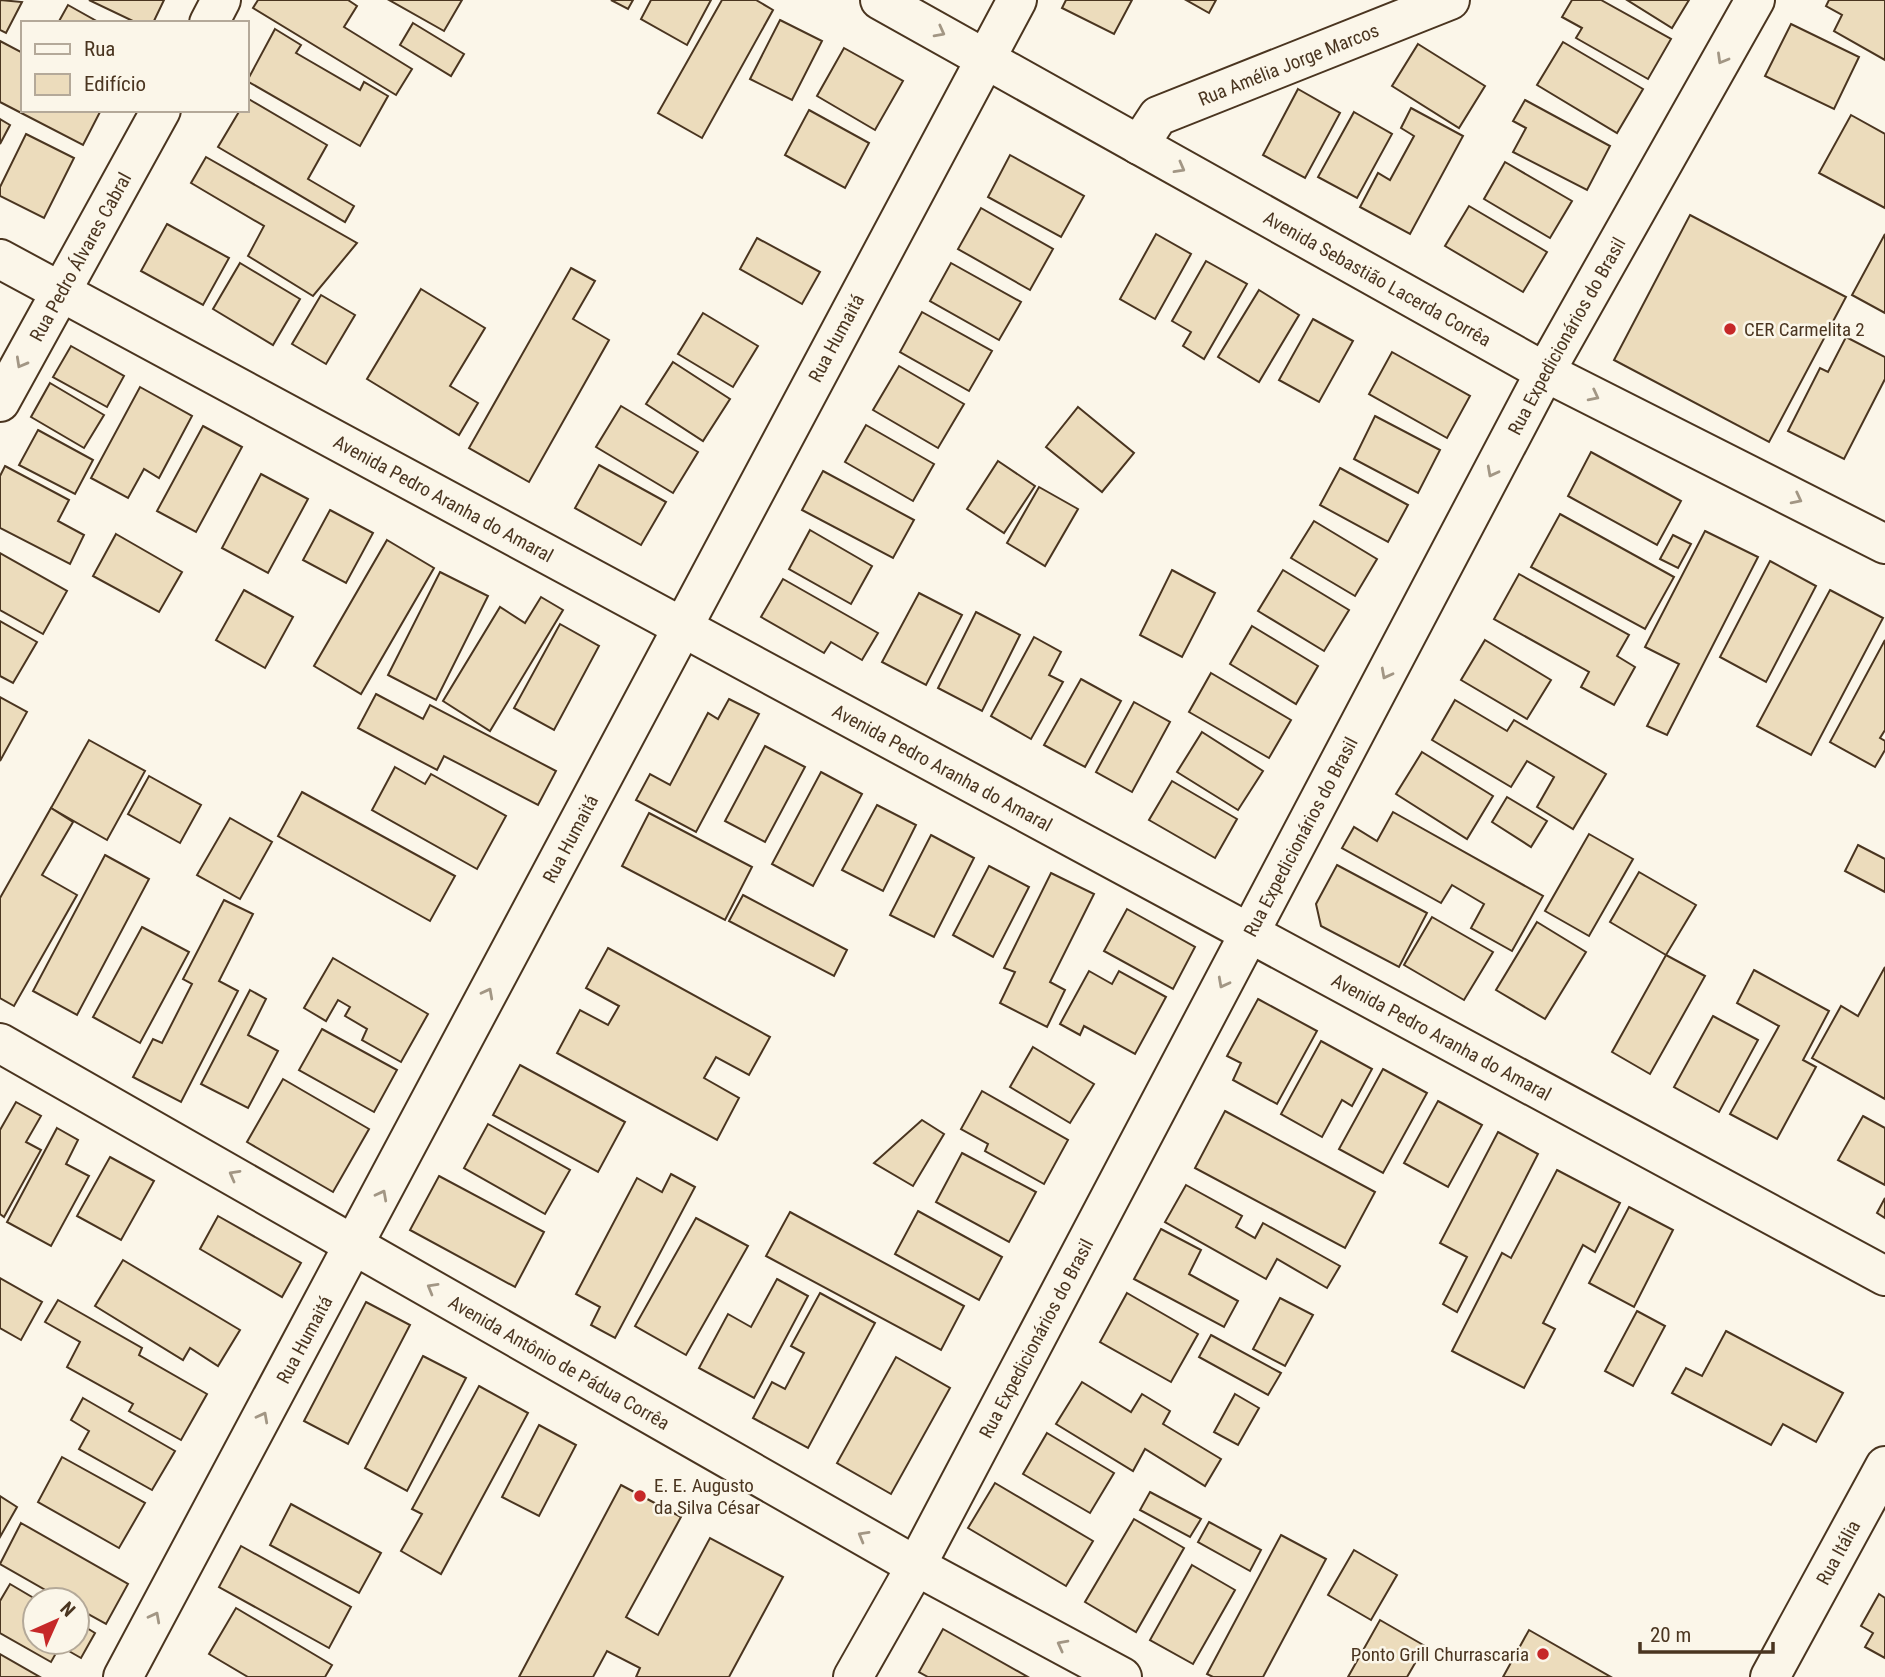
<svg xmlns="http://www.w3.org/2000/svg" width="1885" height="1677" viewBox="0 0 1885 1677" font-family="'Roboto Condensed',sans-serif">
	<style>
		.building { fill: #ecdcbc; stroke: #4a3520; stroke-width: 2 }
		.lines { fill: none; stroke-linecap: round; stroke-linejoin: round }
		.minor-casing { stroke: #4a3520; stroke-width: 42 }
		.tertiary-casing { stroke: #4a3520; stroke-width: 42 }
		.minor { stroke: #fbf6e9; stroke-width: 38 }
		.tertiary { stroke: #fbf6e9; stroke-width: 38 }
		.oneway { stroke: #a29684 }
		.poi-dot { fill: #c62828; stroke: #fbf6e9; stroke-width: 2.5 }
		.labels { text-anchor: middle; stroke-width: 5; stroke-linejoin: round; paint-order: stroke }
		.street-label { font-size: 19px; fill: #4a3520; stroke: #fbf6e9 }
		.poi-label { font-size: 19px; fill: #4a3520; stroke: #fbf6e9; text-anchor: start }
	</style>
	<rect width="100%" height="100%" fill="#fbf6e9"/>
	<g class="building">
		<path d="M0,0L22,2L6,33L0,30Z"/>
		<path d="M89,0H164L153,23H137Z"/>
		<path d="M258,0H348L357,6L344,27L412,69L396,95L253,8Z"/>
		<path d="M389,0H462L444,31Z"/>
		<path d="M611,0H633L628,9Z"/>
		<path d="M651,0H711L687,45L641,19Z"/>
		<path d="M722,0H756L773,10L702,138L658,113Z"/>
		<path d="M1066,0H1132L1114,34L1062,8Z"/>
		<path d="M1186,0H1216L1209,13Z"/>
		<path d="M1572,0H1601L1671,39L1648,79L1576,38L1582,28L1562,17Z"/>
		<path d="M1627,0H1689L1672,28Z"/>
		<path d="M1829,0H1885V60L1834,31L1842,15L1826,6Z"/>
		<path d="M68,5L100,23H58Z"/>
		<path d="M780,20L822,41L792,100L750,79Z"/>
		<path d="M413,23L464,54L451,76L400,45Z"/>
		<path d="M1791,24L1859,57L1834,109L1765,76Z"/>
		<path d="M275,29L301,45L296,53L360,90L364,82L388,96L360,146L247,81Z"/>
		<path d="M0,41L23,53V110H101L83,145L0,102Z"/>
		<path d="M1563,42L1643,89L1617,133L1537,85Z"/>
		<path d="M1418,44L1485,86L1459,128L1392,86Z"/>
		<path d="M844,48L903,81L875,130L817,96Z"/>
		<path d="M1298,89L1340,113L1305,178L1263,155Z"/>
		<path d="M247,98L327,145L308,179L354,206L345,222L218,147L240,110H247Z"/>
		<path d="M1525,100L1610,146L1587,190L1513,152L1526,128L1513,121Z"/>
		<path d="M1411,108L1463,136L1410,234L1360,207L1378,173L1390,180L1414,136L1401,128Z"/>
		<path d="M809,110L869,143L845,188L785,155Z"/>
		<path d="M1354,112L1392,134L1357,198L1318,177Z"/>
		<path d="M1851,115L1885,134V208L1819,173Z"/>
		<path d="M0,119L10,125L0,144Z"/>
		<path d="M26,134L74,158L44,218L0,196V187Z"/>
		<path d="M1010,155L1084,196L1061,237L988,197Z"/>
		<path d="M206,157L357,243L313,296L248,256L264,226L191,183Z"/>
		<path d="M1505,162L1572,201L1550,238L1484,199Z"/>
		<path d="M1469,206L1547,252L1523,292L1445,246Z"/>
		<path d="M981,208L1053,249L1030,290L958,249Z"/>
		<path d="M1690,215L1846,297L1769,442L1614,360Z"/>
		<path d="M167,224L229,258L203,305L141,271Z"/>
		<path d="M1156,234L1191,254L1155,319L1120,299Z"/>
		<path d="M1885,234V313L1852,295Z"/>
		<path d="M757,238L820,272L802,304L740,269Z"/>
		<path d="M1206,261L1247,284L1204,359L1183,346L1191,332L1172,321Z"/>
		<path d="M240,263L300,299L273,345L213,309Z"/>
		<path d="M951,263L1021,302L999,340L930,301Z"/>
		<path d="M571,268L595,281L573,319L609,340L529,482L469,448Z"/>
		<path d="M421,289L485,328L450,386L478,403L459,435L367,379Z"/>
		<path d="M1259,290L1299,315L1259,382L1218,357Z"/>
		<path d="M321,295L355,315L326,364L292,344Z"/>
		<path d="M922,312L992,351L969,391L900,352Z"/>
		<path d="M703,313L758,346L733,387L678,354Z"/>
		<path d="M1313,319L1353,341L1319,402L1279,380Z"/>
		<path d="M1846,337L1885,357V379L1844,459L1788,431L1820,368L1828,372Z"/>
		<path d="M71,346L124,376L107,407L53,377Z"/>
		<path d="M1392,352L1470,396L1447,438L1369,394Z"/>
		<path d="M673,362L730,399L703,441L646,404Z"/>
		<path d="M899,366L964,404L938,448L873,410Z"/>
		<path d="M50,383L104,415L84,448L31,417Z"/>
		<path d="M140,387L192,416L159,478L144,469L128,498L91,478Z"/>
		<path d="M621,406L698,452L673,493L596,447Z"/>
		<path d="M1078,407L1134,453L1102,492L1046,447Z"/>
		<path d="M1375,416L1440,450L1418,493L1354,459Z"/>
		<path d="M866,425L934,464L913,501L845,462Z"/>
		<path d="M203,426L242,447L196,532L157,511Z"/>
		<path d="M38,430L93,460L75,494L19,465Z"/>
		<path d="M1591,452L1681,501L1657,545L1568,496Z"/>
		<path d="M998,461L1035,486L1004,533L967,509Z"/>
		<path d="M599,465L666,502L641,545L575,508Z"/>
		<path d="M5,466L69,500L58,521L84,535L70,564L0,528V476Z"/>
		<path d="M1340,468L1408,505L1388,542L1320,505Z"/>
		<path d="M823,471L914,520L893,558L802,510Z"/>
		<path d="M261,474L308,499L268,573L222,548Z"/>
		<path d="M1039,487L1078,509L1045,566L1007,543Z"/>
		<path d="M330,510L373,533L346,583L303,560Z"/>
		<path d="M1560,514L1674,577L1645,629L1531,567Z"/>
		<path d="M1314,521L1377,559L1355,596L1291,558Z"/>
		<path d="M810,530L872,566L851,604L789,569Z"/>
		<path d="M1705,531L1758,557L1667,735L1647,726L1679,664L1645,647Z"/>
		<path d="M116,534L182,572L159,612L93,576Z"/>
		<path d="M1673,535L1691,544L1678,568L1660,559Z"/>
		<path d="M387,540L434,568L361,694L314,666Z"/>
		<path d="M0,553L67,591L43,634L0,610Z"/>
		<path d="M1770,561L1816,586L1766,682L1720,657Z"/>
		<path d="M1172,570L1215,593L1182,657L1140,635Z"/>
		<path d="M1283,570L1349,610L1324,651L1258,611Z"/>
		<path d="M440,572L488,596L436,700L388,675Z"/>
		<path d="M1519,574L1629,635L1617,656L1635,667L1614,705L1581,687L1589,672L1494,619Z"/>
		<path d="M783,579L878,633L862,660L831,642L824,653L761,617Z"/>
		<path d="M244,590L293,617L265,668L216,640Z"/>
		<path d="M1830,590L1883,618L1811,755L1757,726Z"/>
		<path d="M919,593L962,615L926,685L882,662Z"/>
		<path d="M541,597L563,610L490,731L443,701L500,607L525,623Z"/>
		<path d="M976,612L1020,635L982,711L938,688Z"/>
		<path d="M0,621L37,642L13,683L0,676Z"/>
		<path d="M560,624L599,646L554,730L514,708Z"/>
		<path d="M1252,626L1318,666L1296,704L1230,664Z"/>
		<path d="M1034,637L1061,652L1049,675L1063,682L1031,739L991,716Z"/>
		<path d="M1485,640L1551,680L1527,719L1461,680Z"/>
		<path d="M1885,640V730L1880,738L1885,741V750L1875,767L1830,742Z"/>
		<path d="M1211,673L1291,720L1269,758L1189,712Z"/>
		<path d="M1081,679L1121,701L1085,767L1044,745Z"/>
		<path d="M376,694L423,719L430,705L556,771L538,805L444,756L437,770L358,728Z"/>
		<path d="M0,697L27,712L0,761Z"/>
		<path d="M729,699L759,714L696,832L636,800L650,774L670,785L708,713L718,719Z"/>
		<path d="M1455,700L1507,731L1514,720L1606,774L1573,829L1537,807L1554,777L1527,761L1511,787L1432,740Z"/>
		<path d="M1134,702L1170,722L1132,792L1096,772Z"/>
		<path d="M1202,732L1263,771L1238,810L1177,772Z"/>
		<path d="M89,740L145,771L107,840L51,808Z"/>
		<path d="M765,746L805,767L765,842L725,821Z"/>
		<path d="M1422,752L1493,796L1467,839L1396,794Z"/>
		<path d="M395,767L425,784L431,774L506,816L477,869L372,810Z"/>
		<path d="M821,772L862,794L813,886L772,864Z"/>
		<path d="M149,776L201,805L180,843L128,814Z"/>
		<path d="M1172,781L1237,819L1215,858L1149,820Z"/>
		<path d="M302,792L455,876L430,921L278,836Z"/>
		<path d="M1507,797L1547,821L1531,847L1492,822Z"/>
		<path d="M877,805L916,825L883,891L842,870Z"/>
		<path d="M51,808L73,822L42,875L77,895L14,1006L0,998V898Z"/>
		<path d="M1393,812L1543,896L1512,951L1471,928L1484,904L1452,885L1441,903L1342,848L1354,827L1377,841Z"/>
		<path d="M649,813L752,867L725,920L622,866Z"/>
		<path d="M230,818L272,842L240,899L197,875Z"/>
		<path d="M1589,834L1633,859L1589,936L1545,911Z"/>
		<path d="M931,835L974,858L934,937L890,915Z"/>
		<path d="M1858,845L1885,859V892L1845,871Z"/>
		<path d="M105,855L149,879L77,1015L33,991Z"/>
		<path d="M1337,865L1427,913L1399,967L1321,926L1316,904Z"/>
		<path d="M989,866L1029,887L993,957L953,935Z"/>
		<path d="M1639,872L1696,905L1666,955L1610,922Z"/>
		<path d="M1051,873L1094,894L1050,982L1065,990L1047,1027L1000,1003L1015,972L1004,968Z"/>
		<path d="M743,895L847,950L834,976L729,921Z"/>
		<path d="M224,900L253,914L219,981L238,991L181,1102L133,1077L153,1039L162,1043L192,984L183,979Z"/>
		<path d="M1127,909L1195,947L1173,989L1104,951Z"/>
		<path d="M1432,917L1493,952L1464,1000L1404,965Z"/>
		<path d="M1537,922L1586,952L1545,1019L1496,990Z"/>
		<path d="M142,927L189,952L140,1043L93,1017Z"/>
		<path d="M608,948L770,1037L749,1075L716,1057L704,1078L739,1098L717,1140L557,1053L580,1010L608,1025L619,1006L586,988Z"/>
		<path d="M1666,955L1705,976L1650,1074L1612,1052Z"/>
		<path d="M333,958L428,1014L401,1062L362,1040L367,1029L345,1016L350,1007L338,1000L326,1021L304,1008Z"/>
		<path d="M1885,967V1099L1812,1058L1841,1006L1858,1016Z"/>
		<path d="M1754,970L1829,1011L1803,1060L1816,1067L1777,1139L1730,1114L1779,1026L1737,1003Z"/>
		<path d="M1089,971L1112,984L1119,971L1166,997L1135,1054L1084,1026L1080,1035L1060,1024Z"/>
		<path d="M250,990L266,999L248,1035L278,1051L248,1108L201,1084Z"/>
		<path d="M1258,999L1317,1031L1277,1104L1233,1080L1241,1063L1227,1056Z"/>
		<path d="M1713,1016L1758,1040L1719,1112L1674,1087Z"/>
		<path d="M322,1029L397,1070L374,1112L299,1070Z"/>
		<path d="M1321,1041L1372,1069L1352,1106L1342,1100L1322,1137L1281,1114Z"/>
		<path d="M1033,1047L1094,1084L1070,1123L1010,1087Z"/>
		<path d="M520,1065L625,1122L598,1172L493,1115Z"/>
		<path d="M1383,1069L1427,1093L1383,1173L1339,1149Z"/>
		<path d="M283,1079L369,1129L333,1192L247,1142Z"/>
		<path d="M982,1091L1068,1140L1044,1184L985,1151L988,1144L961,1129Z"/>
		<path d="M1438,1101L1482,1125L1448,1187L1404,1163Z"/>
		<path d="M16,1102L41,1116L26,1142L41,1150L4,1217L0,1214V1130Z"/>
		<path d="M1225,1111L1375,1192L1345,1248L1195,1168Z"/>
		<path d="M1863,1116L1885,1128V1185L1838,1160Z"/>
		<path d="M922,1120L944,1134L913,1186L874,1163Z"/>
		<path d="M488,1124L570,1170L545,1214L464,1168Z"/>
		<path d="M57,1128L78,1140L66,1164L89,1176L51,1246L7,1222Z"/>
		<path d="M1498,1132L1538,1154L1457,1312L1443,1304L1467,1257L1440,1243Z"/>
		<path d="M962,1153L1036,1192L1009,1242L936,1202Z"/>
		<path d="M110,1157L154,1181L121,1240L77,1216Z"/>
		<path d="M1557,1170L1620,1203L1595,1252L1583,1245L1543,1323L1555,1329L1524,1388L1452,1351L1502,1253L1511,1258Z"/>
		<path d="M671,1174L695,1187L615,1338L591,1325L600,1307L576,1294L637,1178L662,1192Z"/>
		<path d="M439,1176L544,1232L515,1287L410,1230Z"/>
		<path d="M1186,1185L1242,1216L1236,1227L1255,1238L1263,1223L1340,1266L1327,1288L1277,1259L1266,1279L1165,1222Z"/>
		<path d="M1885,1198V1218L1877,1213Z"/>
		<path d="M1629,1207L1673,1230L1634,1307L1589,1283Z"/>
		<path d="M918,1211L1002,1257L979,1300L895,1254Z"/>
		<path d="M790,1212L964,1306L941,1350L766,1256Z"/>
		<path d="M218,1216L301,1263L282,1297L200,1249Z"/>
		<path d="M696,1218L748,1246L686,1355L635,1326Z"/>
		<path d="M1161,1229L1201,1250L1189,1274L1238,1301L1224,1327L1134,1279Z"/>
		<path d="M123,1260L240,1330L218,1366L190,1348L183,1360L95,1306Z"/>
		<path d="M0,1278L42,1302L21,1340L0,1328Z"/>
		<path d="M777,1279L808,1296L754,1398L699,1368L728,1314L751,1327Z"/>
		<path d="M820,1293L875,1323L808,1448L753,1418L772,1382L785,1389L804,1353L791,1346Z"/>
		<path d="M1127,1293L1198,1334L1171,1382L1100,1342Z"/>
		<path d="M1280,1298L1313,1315L1285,1366L1253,1349Z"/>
		<path d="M58,1300L142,1348L139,1355L207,1394L181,1440L129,1411L133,1404L67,1367L80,1342L45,1322Z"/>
		<path d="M366,1302L410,1325L348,1444L304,1421Z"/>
		<path d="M1637,1311L1665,1326L1633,1386L1605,1371Z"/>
		<path d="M1726,1331L1843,1393L1816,1442L1783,1424L1771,1445L1672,1393L1686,1368L1702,1376Z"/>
		<path d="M1211,1335L1281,1373L1268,1395L1199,1357Z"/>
		<path d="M423,1356L466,1378L407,1491L365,1468Z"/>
		<path d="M896,1357L950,1388L891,1494L837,1463Z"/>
		<path d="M1082,1382L1131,1412L1142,1394L1170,1411L1163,1424L1221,1459L1205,1486L1145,1449L1133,1471L1056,1424Z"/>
		<path d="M479,1386L528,1413L441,1574L401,1551L422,1514L412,1509Z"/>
		<path d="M1235,1394L1259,1408L1238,1445L1214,1432Z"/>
		<path d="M83,1398L175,1451L152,1490L79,1449L89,1431L71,1420Z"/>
		<path d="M539,1425L576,1445L539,1516L502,1497Z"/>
		<path d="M1047,1433L1114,1473L1090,1513L1023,1474Z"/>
		<path d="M62,1457L145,1503L119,1548L38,1502Z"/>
		<path d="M995,1483L1093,1541L1066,1586L968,1528Z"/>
		<path d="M621,1485L681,1517L626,1617L658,1635L710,1538L783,1577L729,1677H636L640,1668L607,1651L593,1677H519Z"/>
		<path d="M1150,1492L1201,1519L1190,1537L1140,1510Z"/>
		<path d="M0,1496L17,1507L0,1537Z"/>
		<path d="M291,1504L381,1553L359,1593L270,1545Z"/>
		<path d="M1134,1519L1184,1548L1136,1632L1085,1602Z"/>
		<path d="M1209,1522L1261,1550L1250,1571L1198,1542Z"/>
		<path d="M21,1523L128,1584L106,1624L77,1608V1600H63L0,1564Z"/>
		<path d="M1281,1535L1326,1559L1263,1677H1213L1207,1674Z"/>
		<path d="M241,1546L351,1607L329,1648L219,1587Z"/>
		<path d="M1354,1550L1397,1575L1371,1620L1328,1595Z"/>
		<path d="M1192,1565L1235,1590L1193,1664L1150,1640Z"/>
		<path d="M10,1584L37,1600H35V1642H77V1622L95,1633L81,1658L60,1646L51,1662L0,1633V1601Z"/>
		<path d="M1879,1594L1885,1598V1658L1865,1647L1873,1633L1861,1626Z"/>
		<path d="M236,1608L332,1665L325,1677H248L209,1654Z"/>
		<path d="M1380,1620L1425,1646L1407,1677H1348Z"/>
		<path d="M943,1629L1028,1677H928L919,1672Z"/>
		<path d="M1529,1630L1611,1677H1503Z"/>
		<path d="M0,1654L40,1677H0Z"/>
	</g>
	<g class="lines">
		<defs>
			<g id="minor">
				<path id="s1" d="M880,0L1545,372L1885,544"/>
				<path d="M209,23L221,0"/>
				<path id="s2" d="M1139,145L1158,116L1450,0"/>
				<path id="s3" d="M0,259L1885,1276"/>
				<path id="s4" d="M0,402L161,110"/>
				<path id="s5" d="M0,1043L916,1566L1122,1677"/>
				<path id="s6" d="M123,1677C424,1120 716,558 1017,0"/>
				<path id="s7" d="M853,1677L916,1566L1545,372L1755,0"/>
			</g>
			<g id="tertiary">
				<path id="s8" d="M1770,1677L1885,1466"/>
			</g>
		</defs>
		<use href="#minor" class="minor-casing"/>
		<use href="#tertiary" class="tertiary-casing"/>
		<use href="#minor" class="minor"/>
		<use href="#tertiary" class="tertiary"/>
	</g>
	<defs><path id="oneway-chevron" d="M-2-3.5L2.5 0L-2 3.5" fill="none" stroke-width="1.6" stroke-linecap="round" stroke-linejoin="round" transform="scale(1.75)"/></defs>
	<g class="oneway">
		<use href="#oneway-chevron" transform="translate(940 32) rotate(28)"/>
		<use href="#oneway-chevron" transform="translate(1722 59) rotate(120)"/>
		<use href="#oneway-chevron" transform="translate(1180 168) rotate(29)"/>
		<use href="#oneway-chevron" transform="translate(21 363) rotate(119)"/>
		<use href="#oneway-chevron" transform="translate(1594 396) rotate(27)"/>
		<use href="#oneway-chevron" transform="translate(1492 472) rotate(118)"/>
		<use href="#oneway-chevron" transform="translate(1797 499) rotate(27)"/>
		<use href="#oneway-chevron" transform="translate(1386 674) rotate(118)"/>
		<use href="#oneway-chevron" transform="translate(1223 983) rotate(118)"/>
		<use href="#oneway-chevron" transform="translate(488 993) rotate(-62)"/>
		<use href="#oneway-chevron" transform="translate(234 1175) rotate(-151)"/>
		<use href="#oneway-chevron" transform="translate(382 1195) rotate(-62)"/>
		<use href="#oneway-chevron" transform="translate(432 1288) rotate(-150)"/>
		<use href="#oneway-chevron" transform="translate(263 1417) rotate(-62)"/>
		<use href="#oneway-chevron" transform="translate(863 1536) rotate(-150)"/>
		<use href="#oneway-chevron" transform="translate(155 1617) rotate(-62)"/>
		<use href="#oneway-chevron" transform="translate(1062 1645) rotate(-152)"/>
	</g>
	<g class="poi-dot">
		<circle cx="1730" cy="329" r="7"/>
		<circle cx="640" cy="1496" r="7"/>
		<circle cx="1543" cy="1654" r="7"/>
	</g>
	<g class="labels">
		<g class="street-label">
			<text dy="7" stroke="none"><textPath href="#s2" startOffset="175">Rua Amélia Jorge Marcos</textPath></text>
			<text dy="7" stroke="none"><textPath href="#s4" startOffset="166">Rua Pedro Álvares Cabral</textPath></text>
			<text dy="7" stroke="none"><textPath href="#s1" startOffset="570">Avenida Sebastião Lacerda Corrêa</textPath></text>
			<text dy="7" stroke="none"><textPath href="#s7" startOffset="1519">Rua Expedicionários do Brasil</textPath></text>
			<text dy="7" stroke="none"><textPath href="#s6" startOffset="1517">Rua Humaitá</textPath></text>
			<text dy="7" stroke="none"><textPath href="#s3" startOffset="504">Avenida Pedro Aranha do Amaral</textPath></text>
			<text dy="7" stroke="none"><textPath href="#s3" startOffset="1071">Avenida Pedro Aranha do Amaral</textPath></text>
			<text dy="7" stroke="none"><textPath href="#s7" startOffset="952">Rua Expedicionários do Brasil</textPath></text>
			<text dy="7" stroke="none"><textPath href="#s6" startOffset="950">Rua Humaitá</textPath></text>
			<text dy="7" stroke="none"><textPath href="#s3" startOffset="1638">Avenida Pedro Aranha do Amaral</textPath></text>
			<text dy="7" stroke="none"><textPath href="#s7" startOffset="385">Rua Expedicionários do Brasil</textPath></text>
			<text dy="7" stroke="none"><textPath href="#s6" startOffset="383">Rua Humaitá</textPath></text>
			<text dy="7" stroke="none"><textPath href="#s5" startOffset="644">Avenida Antônio de Pádua Corrêa</textPath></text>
			<text dy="7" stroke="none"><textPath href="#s8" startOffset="142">Rua Itália</textPath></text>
		</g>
		<g class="poi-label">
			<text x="1744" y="336">CER Carmelita 2</text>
			<text x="654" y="1492">E. E. Augusto<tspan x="654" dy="22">da Silva César</tspan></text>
			<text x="1529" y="1661" text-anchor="end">Ponto Grill Churrascaria</text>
		</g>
	</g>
	<rect x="21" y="21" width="228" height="91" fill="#fbf6e9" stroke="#b4a999" stroke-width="2"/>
	<rect x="35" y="44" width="35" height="10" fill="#fbf6e9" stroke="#b4a999" stroke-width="2"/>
	<text x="84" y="56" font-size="21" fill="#4a3520">Rua</text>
	<rect x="35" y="74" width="35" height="21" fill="#ecdcbc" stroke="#b4a999" stroke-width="2"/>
	<text x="84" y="91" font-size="21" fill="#4a3520">Edifício</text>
	<g transform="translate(56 1621) rotate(45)"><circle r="33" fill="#fbf6e9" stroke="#b4a999" stroke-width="2"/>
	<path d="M0-5L12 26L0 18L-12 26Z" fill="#c62828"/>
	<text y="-10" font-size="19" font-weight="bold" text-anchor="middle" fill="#4a3520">N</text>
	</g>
	<path d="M1640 1642v10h133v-10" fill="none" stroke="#4a3520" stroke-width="3.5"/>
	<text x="1650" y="1642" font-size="21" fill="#4a3520" stroke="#fbf6e9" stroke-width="5" paint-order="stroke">20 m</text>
</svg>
